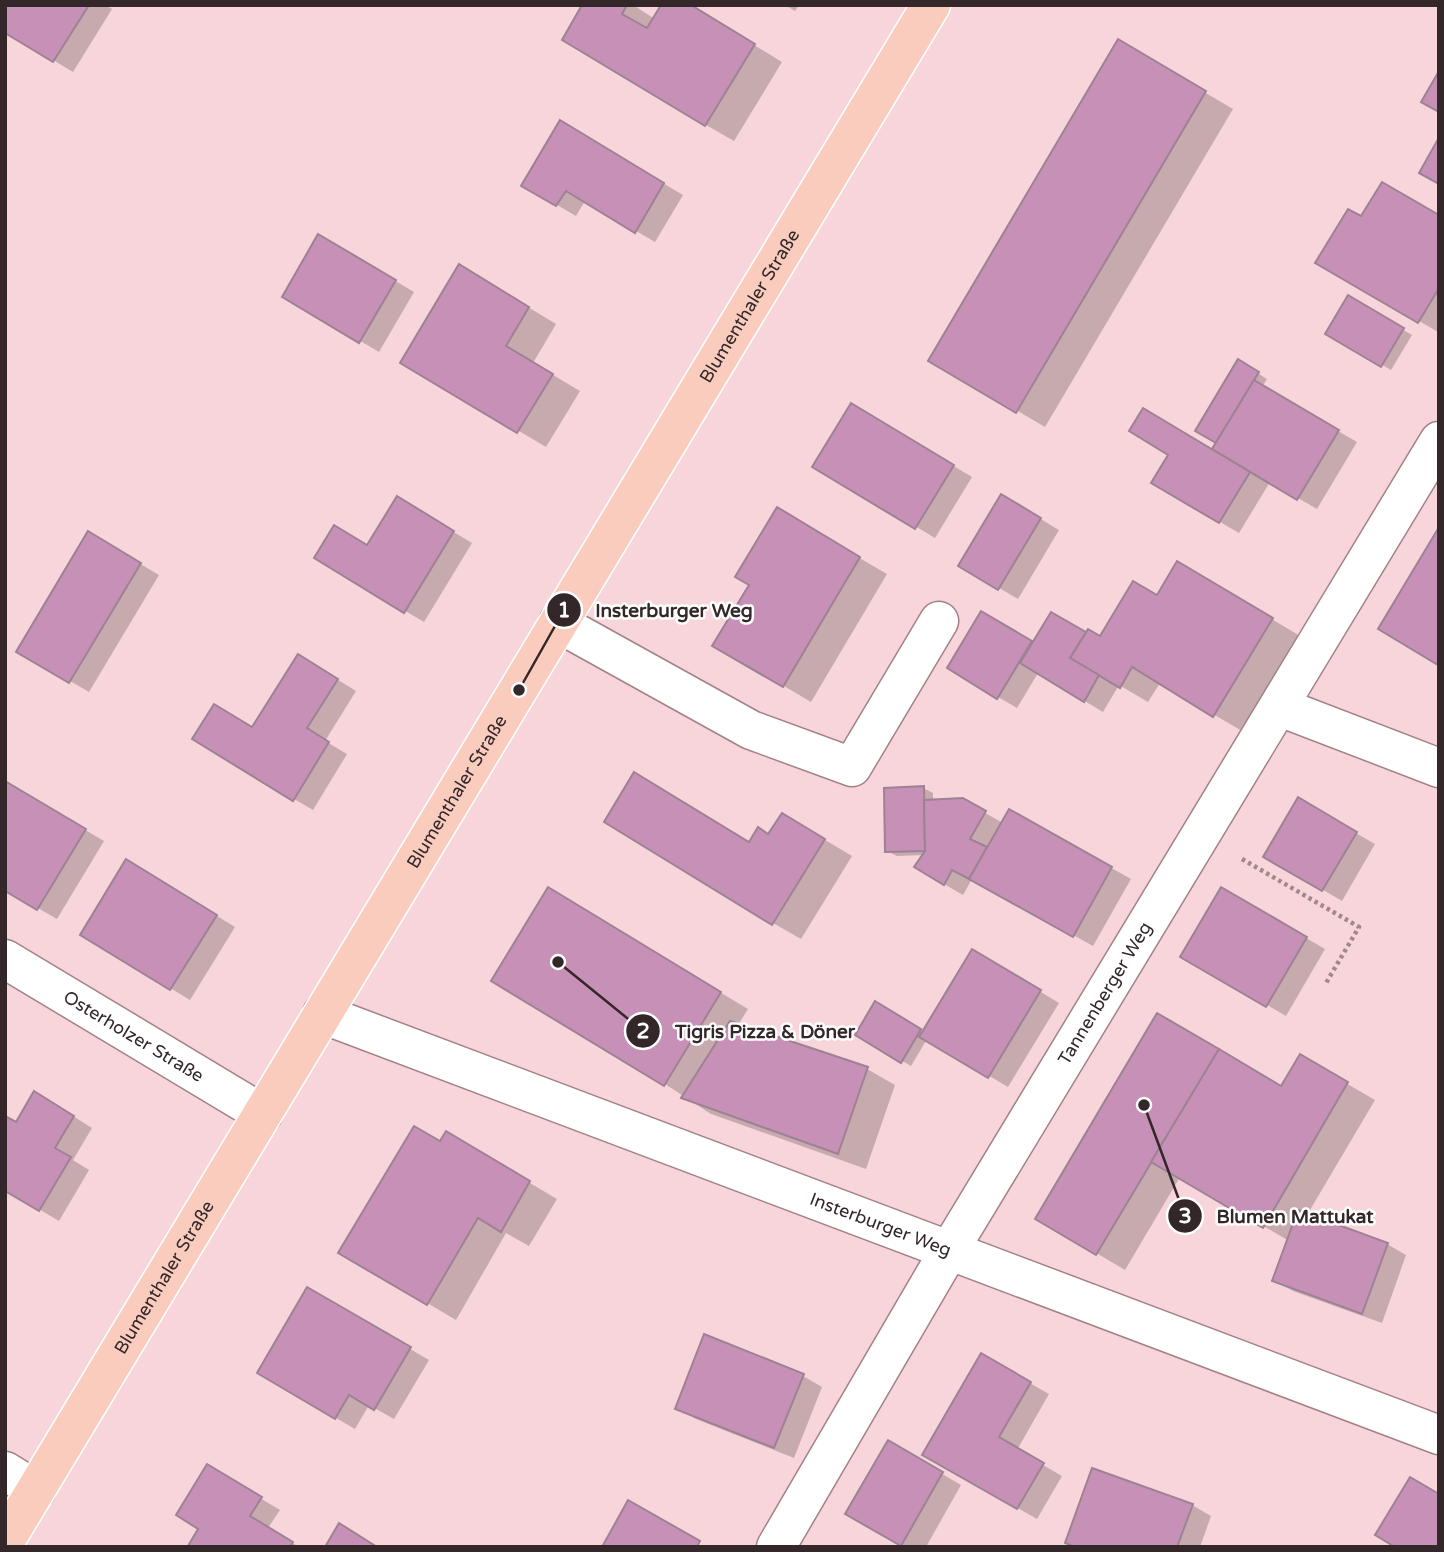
<svg xmlns="http://www.w3.org/2000/svg" width="1444" height="1552" viewBox="0 0 1444 1552" font-family="'Varela Round',sans-serif">
	<style>
		.shadow { fill: #0003 }
		.building { fill: #c791b7; stroke: #9c8293; stroke-width: 2 }
		.lines { fill: none; stroke-linecap: round; stroke-linejoin: round }
		.minor-casing { stroke: #a28287; stroke-width: 41 }
		.major-casing { stroke: #fff; stroke-width: 41 }
		.path { stroke: #a2888c; stroke-width: 4.5; stroke-dasharray: 3.5 3.5; stroke-linecap: butt }
		.minor { stroke: #fff; stroke-width: 38 }
		.major { stroke: #faccbe; stroke-width: 38 }
		.labels { text-anchor: middle; stroke-width: 5; stroke-linejoin: round; paint-order: stroke }
		.street-label { font-size: 18px; fill: #342729; stroke: #fff }
		.leader { fill: none; stroke: #342729; stroke-width: 2.5 }
		.callout-dot { fill: #342729; stroke: #fff; stroke-width: 2.5 }
		.mark-label { font-size: 21px; text-anchor: middle; font-weight: bold; fill: #fff }
		.callout-label { font-size: 19px; text-anchor: middle; font-weight: bold; fill: #342729; stroke: #fff; stroke-width: 5; stroke-linejoin: round; paint-order: stroke }
	</style>
	<rect width="100%" height="100%" fill="#f8d5da"/>
	<g class="shadow">
		<path d="M5,5H106L112,9L73,72L5,31Z"/>
		<path d="M584,5H633L655,19L688,5L782,62L734,141L706,125Z"/>
		<path d="M785,5H799L795,11Z"/>
		<path d="M1119,42L1233,109L1045,427L930,360Z"/>
		<path d="M561,123L683,195L655,242L585,201L576,216L523,185Z"/>
		<path d="M1439,217L1438,332L1318,262L1362,218Z"/>
		<path d="M319,236L414,292L379,352L284,296Z"/>
		<path d="M488,283L556,324L533,363L580,391L546,447L402,362Z"/>
		<path d="M1349,298L1412,335L1391,370L1328,333Z"/>
		<path d="M1238,361L1267,379L1262,387L1357,442L1317,509L1270,482L1239,533L1153,483L1213,451L1218,443Z"/>
		<path d="M870,416L972,477L935,538L815,466Z"/>
		<path d="M1002,496L1059,530L1018,599L960,565Z"/>
		<path d="M397,498L472,543L424,622L316,558L368,547Z"/>
		<path d="M777,510L887,574L811,702L715,645L751,584Z"/>
		<path d="M88,533L159,575L89,692L18,651Z"/>
		<path d="M1205,579L1300,636L1242,731L1160,683L1148,702L1119,685L1103,712L1038,673L1017,708L998,697L982,613L1065,665L1158,597Z"/>
		<path d="M317,667L356,691L325,741L347,754L313,810L294,799L253,729Z"/>
		<path d="M5,783L104,841L57,919L5,889Z"/>
		<path d="M923,788L933,793V801L962,800L1003,823L1010,811L1131,879L1093,946L972,879L963,895L944,884L924,855L897,856L887,851Z"/>
		<path d="M1298,800L1375,844L1342,901L1265,856Z"/>
		<path d="M810,831L852,856L801,939L773,923L750,844L769,836Z"/>
		<path d="M145,872L235,927L190,1000L82,934Z"/>
		<path d="M1222,889L1325,949L1286,1016L1183,956Z"/>
		<path d="M576,906L748,1009L738,1025L867,1069L895,1085L866,1169L711,1114L665,1084Z"/>
		<path d="M973,951L1059,1003L1008,1087L927,1039L911,1066L857,1034L876,1004L924,1032Z"/>
		<path d="M1301,1057L1375,1100L1307,1215L1387,1244L1406,1255L1382,1323L1293,1291L1274,1280L1289,1241L1180,1177L1125,1270L1037,1218L1282,1088Z"/>
		<path d="M54,1104L92,1128L73,1160L89,1170L59,1221L5,1189L16,1125Z"/>
		<path d="M447,1134L557,1199L529,1246L506,1233L456,1320L341,1252Z"/>
		<path d="M307,1289L429,1360L394,1419L369,1405L355,1429L259,1373Z"/>
		<path d="M982,1356L1049,1394L1017,1450L1062,1476L1037,1519L924,1455Z"/>
		<path d="M803,1376L822,1387L794,1458L696,1419L677,1408Z"/>
		<path d="M889,1443L961,1485L926,1547H906L848,1513Z"/>
		<path d="M208,1467L280,1510L268,1528L299,1547L190,1545L201,1529Z"/>
		<path d="M1192,1505L1211,1516L1200,1547H1075Z"/>
	</g>
	<g class="building">
		<path d="M5,5H89L53,62L5,33Z"/>
		<path d="M582,5H627L622,14L647,28L661,5H691L755,44L705,126L562,40Z"/>
		<path d="M1118,39L1206,91L1016,413L928,361Z"/>
		<path d="M1439,71V112L1421,102Z"/>
		<path d="M560,120L664,183L635,233L566,191L556,206L521,186Z"/>
		<path d="M1437,141L1439,142V184L1419,173Z"/>
		<path d="M1382,182L1439,215V288L1418,323L1315,263L1348,209L1361,216Z"/>
		<path d="M318,234L396,280L359,343L282,297Z"/>
		<path d="M459,264L529,307L506,346L553,374L517,433L400,363Z"/>
		<path d="M1348,295L1404,328L1381,367L1325,334Z"/>
		<path d="M1238,359L1259,372L1216,443L1195,431Z"/>
		<path d="M1254,380L1339,430L1297,500L1212,449Z"/>
		<path d="M851,403L954,465L915,529L812,467Z"/>
		<path d="M1143,408L1250,472L1219,523L1151,483L1168,455L1129,431Z"/>
		<path d="M1001,494L1041,518L998,590L958,566Z"/>
		<path d="M397,496L454,531L404,613L314,558L334,525L367,545Z"/>
		<path d="M777,507L860,557L783,687L712,646L749,585L735,577Z"/>
		<path d="M1439,527V664L1438,665L1378,629Z"/>
		<path d="M88,531L141,563L69,683L16,652Z"/>
		<path d="M1177,561L1273,618L1213,717L1132,667L1120,688L1070,658L1088,629L1100,636L1133,581L1157,595Z"/>
		<path d="M981,611L1032,641L997,699L947,668Z"/>
		<path d="M1051,612L1086,632L1070,658L1099,675L1084,702L1020,663Z"/>
		<path d="M298,654L338,679L307,728L329,742L293,801L192,739L214,704L252,727Z"/>
		<path d="M634,772L749,842L758,827L768,834L782,813L825,839L772,925L604,822Z"/>
		<path d="M5,781L86,829L37,910L5,891Z"/>
		<path d="M924,786L925,851L885,852L884,788Z"/>
		<path d="M1298,797L1357,832L1322,891L1263,857Z"/>
		<path d="M963,798L986,811L970,839L987,847L969,879L952,870L944,885L914,867L925,851L924,800Z"/>
		<path d="M1009,809L1112,867L1073,937L969,879Z"/>
		<path d="M126,859L217,915L170,990L80,935Z"/>
		<path d="M548,887L721,992L664,1086L491,981Z"/>
		<path d="M1221,887L1307,937L1266,1007L1180,957Z"/>
		<path d="M972,949L1041,990L988,1078L919,1037Z"/>
		<path d="M875,1001L921,1029L901,1063L855,1035Z"/>
		<path d="M1157,1013L1219,1049L1096,1255L1035,1219Z"/>
		<path d="M730,1021L868,1067L838,1154L681,1098Z"/>
		<path d="M1219,1049L1281,1086L1300,1054L1348,1082L1263,1228L1151,1162Z"/>
		<path d="M34,1091L74,1116L55,1148L71,1157L39,1211L5,1191V1116L16,1122Z"/>
		<path d="M414,1126L440,1141L446,1131L530,1181L501,1232L478,1218L427,1305L338,1253Z"/>
		<path d="M1298,1210L1388,1243L1362,1314L1272,1281Z"/>
		<path d="M307,1287L411,1347L374,1410L349,1395L335,1419L257,1373Z"/>
		<path d="M704,1334L804,1374L774,1448L675,1409Z"/>
		<path d="M981,1353L1031,1382L999,1437L1044,1463L1017,1509L922,1455Z"/>
		<path d="M888,1440L943,1472L901,1546L845,1514Z"/>
		<path d="M207,1464L262,1497L250,1516L293,1542L290,1547L188,1546L198,1529L176,1515Z"/>
		<path d="M1092,1468L1193,1504L1177,1547H1075L1065,1543Z"/>
		<path d="M1410,1477L1439,1494V1547H1395L1375,1535Z"/>
		<path d="M628,1500L700,1541L697,1547H602Z"/>
		<path d="M339,1523L377,1547H325Z"/>
	</g>
	<g class="lines">
		<defs>
			<g id="minor">
				<path d="M558,623L751,730L852,767L939,621"/>
				<path d="M1280,707L1439,768"/>
				<path id="s1" d="M5,959L263,1114"/>
				<path id="s2" d="M322,1014L1439,1435"/>
				<path d="M5,1471L36,1490"/>
				<path id="s3" d="M776,1547L950,1249L1439,441"/>
			</g>
			<g id="major">
				<path id="s4" d="M5,1541L931,5"/>
			</g>
		</defs>
		<use href="#minor" class="minor-casing"/>
		<use href="#major" class="major-casing"/>
		<path class="path" d="M1242,859L1359,927L1326,983"/>
		<use href="#minor" class="minor"/>
		<use href="#major" class="major"/>
	</g>
	<g class="labels">
		<g class="street-label">
			<text dy="6" stroke="none"><textPath href="#s4" startOffset="1442">Blumenthaler Straße</textPath></text>
			<text dy="6" stroke="none"><textPath href="#s4" startOffset="875">Blumenthaler Straße</textPath></text>
			<text dy="6" stroke="none"><textPath href="#s3" startOffset="644">Tannenberger Weg</textPath></text>
			<text dy="6" stroke="none"><textPath href="#s1" startOffset="150">Osterholzer Straße</textPath></text>
			<text dy="6" stroke="none"><textPath href="#s2" startOffset="597">Insterburger Weg</textPath></text>
			<text dy="6" stroke="none"><textPath href="#s4" startOffset="308">Blumenthaler Straße</textPath></text>
		</g>
	</g>
	<path class="leader" d="M519 690L564 610M558 962L643 1031M1144 1105L1185 1216"/>
	<g class="callout-dot">
		<circle cx="519" cy="690" r="7"/>
		<circle cx="558" cy="962" r="7"/>
		<circle cx="1144" cy="1105" r="7"/>
		<circle cx="564" cy="610" r="18"/>
		<circle cx="643" cy="1031" r="18"/>
		<circle cx="1185" cy="1216" r="18"/>
	</g>
	<g class="mark-label">
		<text x="564" y="617">1</text>
		<text x="643" y="1038">2</text>
		<text x="1185" y="1223">3</text>
	</g>
	<g class="callout-label">
		<text x="674" y="617">Insterburger Weg</text>
		<text x="765" y="1038">Tigris Pizza &amp; Döner</text>
		<text x="1295" y="1223">Blumen Mattukat</text>
	</g>
	<rect width="1444" height="1552" fill="none" stroke="#342729" stroke-width="14"/>
</svg>
